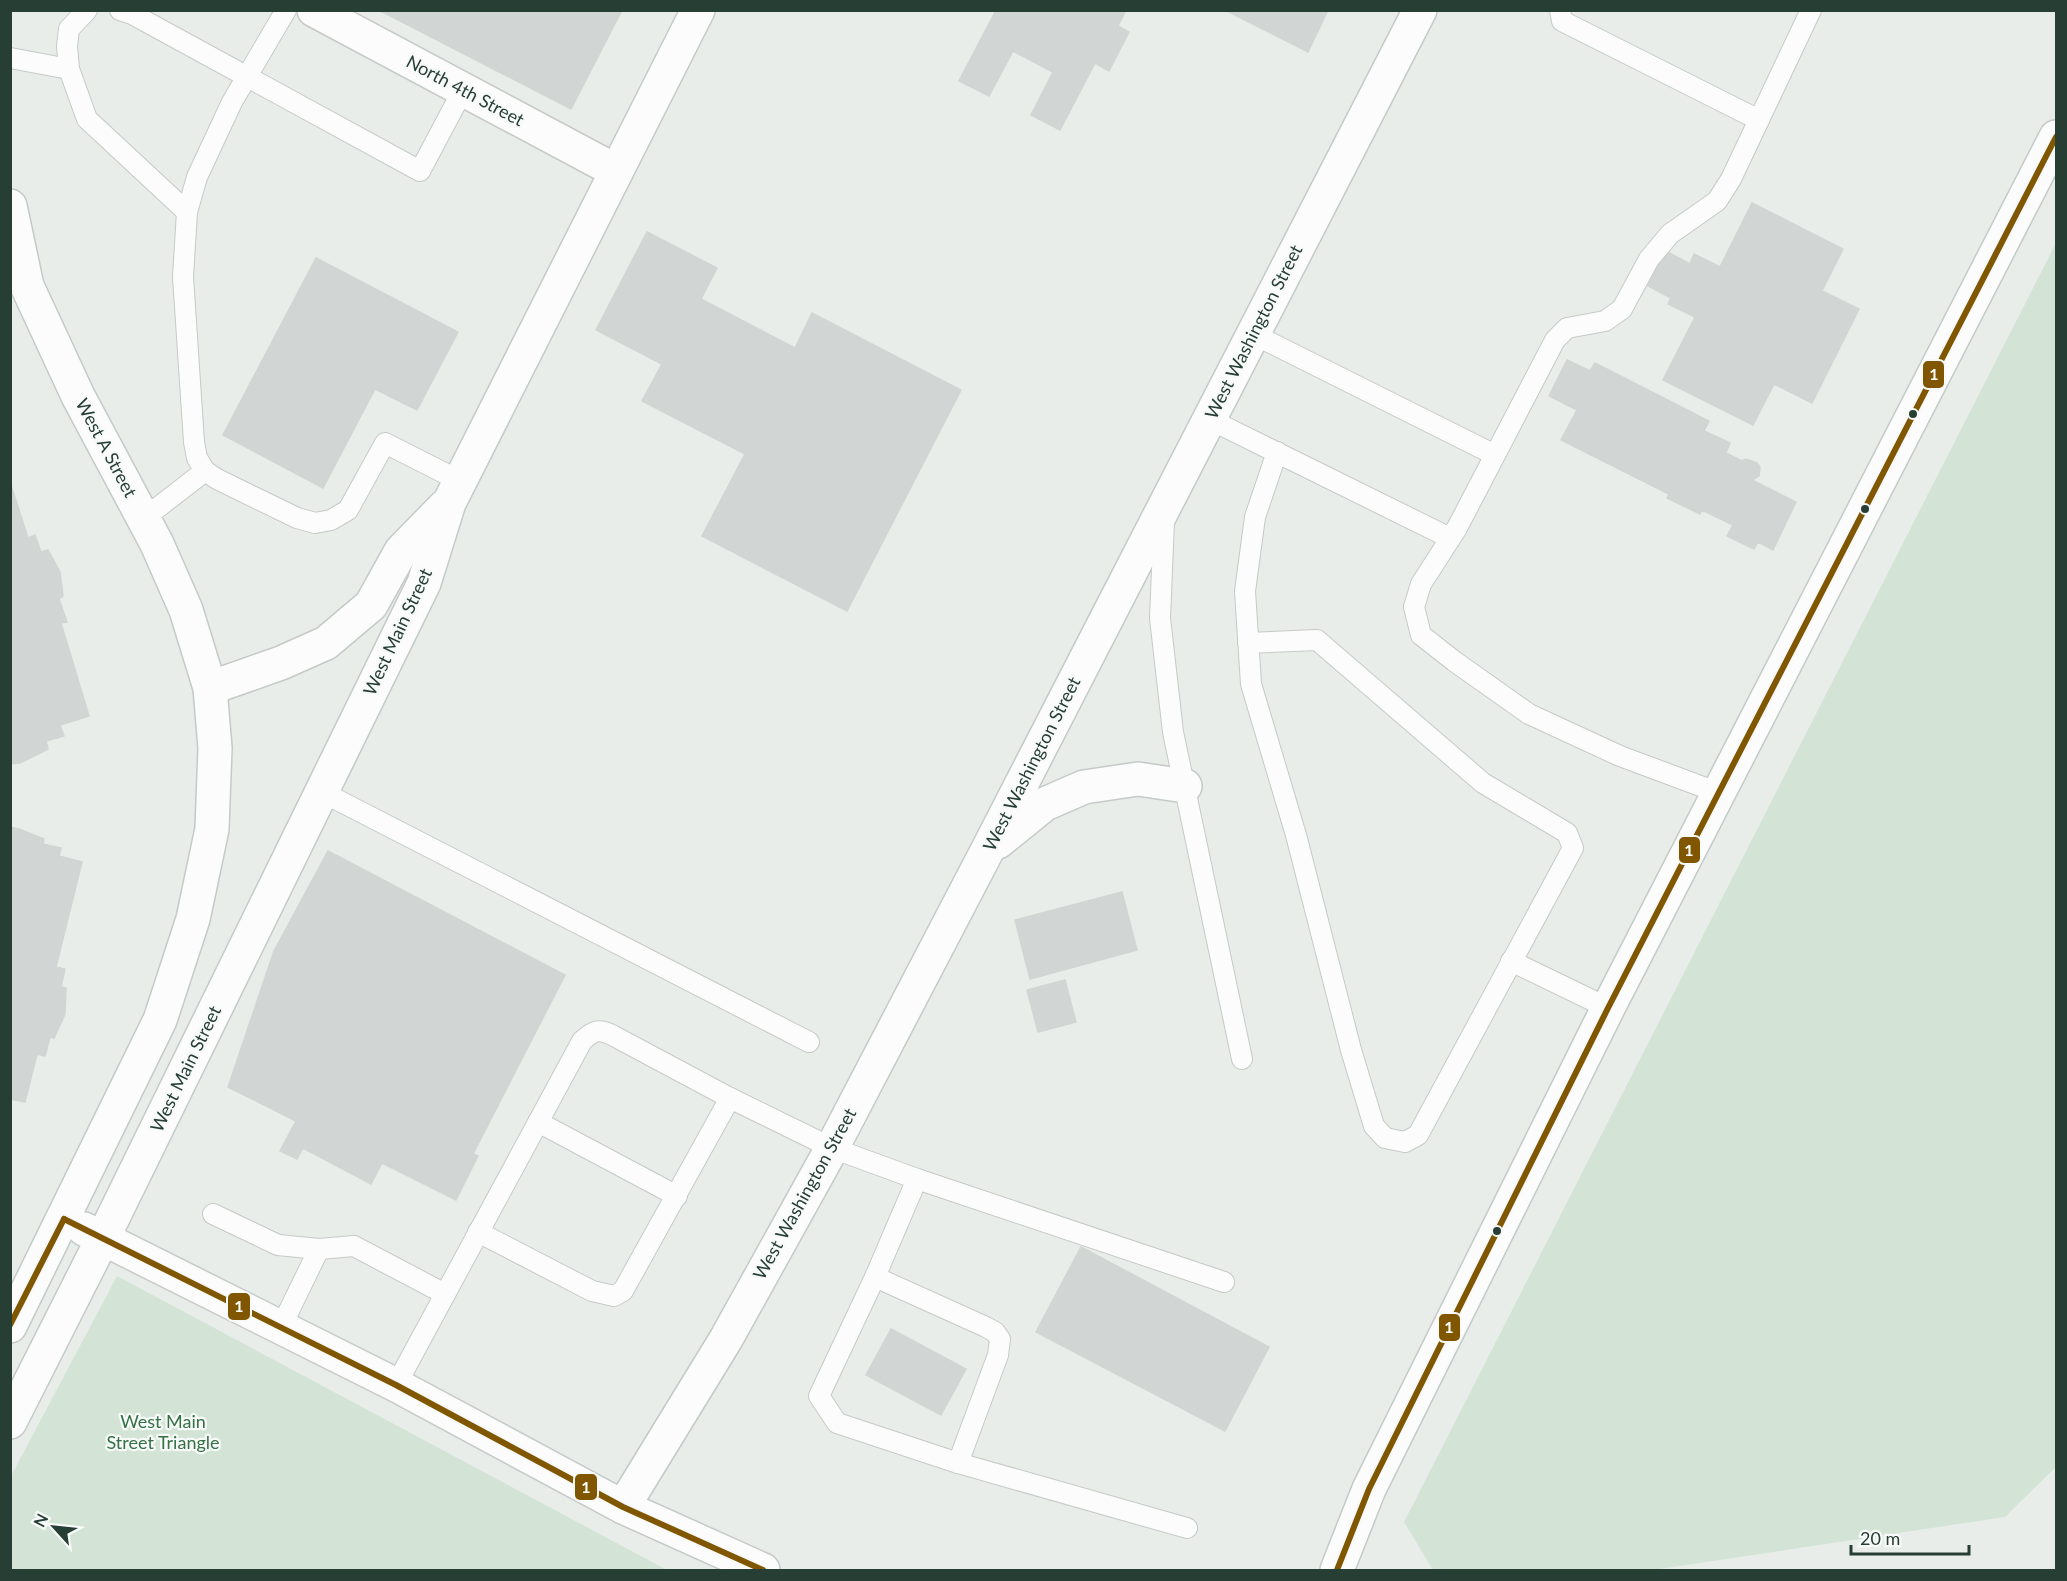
<svg xmlns="http://www.w3.org/2000/svg" width="2067" height="1581" viewBox="0 0 2067 1581" font-family="Lato,sans-serif">
	<style>
		.green { fill: #d3e4d6 }
		.building { fill: #d1d5d3; stroke: #d1d5d3; stroke-width: 1.5 }
		.lines { fill: none; stroke-linecap: round; stroke-linejoin: round }
		.lane-casing { stroke: #c5cac7; stroke-width: 22 }
		.street-casing { stroke: #c5cac7; stroke-width: 36 }
		.secondary-casing { stroke: #c4cac7; stroke-width: 36 }
		.lane { stroke: #fcfcfc; stroke-width: 20 }
		.street { stroke: #fcfcfc; stroke-width: 33 }
		.secondary { stroke: #fcfcfc; stroke-width: 33 }
		.bus-1-casing { stroke: #f7faf8; stroke-width: 10 }
		.bus-1 { stroke: #815601; stroke-width: 6 }
		.bus-dot { fill: #273e35; stroke: #f7faf8; stroke-width: 2 }
		.labels { text-anchor: middle; stroke-width: 4.5; stroke-linejoin: round; paint-order: stroke }
		.street-label { font-size: 18px; fill: #273e35; stroke: #f7faf8 }
		.park-label { font-size: 18px; fill: #357145; stroke: #f7faf8 }
		.line-badge { stroke: #f7faf8; stroke-width: 2 }
		.badge-label { font-size: 16px; text-anchor: middle; font-weight: bold; fill: #fff }
	</style>
	<rect width="100%" height="100%" fill="#e8edea"/>
	<g class="green">
		<path d="M2056,243V1467L2005,1517L1653,1570H1433L1404,1522Z"/>
		<path d="M117,1276L667,1570H11V1476Z"/>
	</g>
	<g class="building">
		<path d="M379,10H622L571,109Z"/>
		<path d="M991,10H1126L1118,26L1129,32L1109,71L1095,63L1060,130L1031,115L1053,72L1013,51L989,96L959,81L995,12Z"/>
		<path d="M1225,10H1328L1308,52Z"/>
		<path d="M1752,203L1843,249L1822,291L1859,309L1812,403L1774,384L1753,425L1663,380L1695,317L1668,304L1671,298L1648,286L1666,251L1690,264L1694,254L1720,267Z"/>
		<path d="M647,232L717,268L701,299L795,348L812,313L961,390L847,611L702,536L745,454L642,401L662,364L596,330Z"/>
		<path d="M316,258L458,332L417,410L375,389L323,488L223,435Z"/>
		<path d="M1567,360L1590,371L1595,363L1709,421L1704,431L1730,443L1726,453L1742,461L1746,459L1757,463L1760,467L1759,476L1752,480L1796,502L1773,550L1758,542L1754,549L1727,536L1733,525L1702,510L1700,514L1667,498L1669,494L1561,440L1577,410L1549,396Z"/>
		<path d="M10,488H12L28,538L35,535L41,552L48,550L60,572L63,596L59,599L67,622L61,623L89,716L60,725L64,736L46,741L48,749L20,763L10,764Z"/>
		<path d="M10,827L19,829L44,839L43,844L61,848L59,856L82,862L56,967L65,969L61,987L66,988L65,1014L54,1038L50,1037L45,1056L37,1054L25,1102L10,1099Z"/>
		<path d="M328,851L565,975L473,1154L478,1156L456,1200L382,1163L371,1184L303,1148L297,1159L280,1151L296,1121L228,1087L274,951Z"/>
		<path d="M1122,892L1137,950L1030,979L1015,920Z"/>
		<path d="M1065,980L1076,1022L1038,1032L1027,990Z"/>
		<path d="M1081,1247L1269,1347L1225,1431L1036,1332Z"/>
		<path d="M891,1329L966,1369L941,1415L866,1375Z"/>
	</g>
	<g class="lines">
		<defs>
			<g id="lane">
				<path d="M87,10L69,29L67,46L69,69L87,119L187,212"/>
				<path d="M120,10L132,14L420,171L463,90"/>
				<path d="M286,10L232,102L197,177L187,212L183,277L194,442L197,458L205,471L217,479L297,518L315,523L331,520L348,510L385,443L460,481"/>
				<path d="M1560,10L1562,21L1759,120"/>
				<path d="M10,58L69,69"/>
				<path d="M1253,334L1495,455"/>
				<path d="M1209,419L1450,538"/>
				<path d="M143,519L205,471"/>
				<path d="M1164,521L1160,618L1173,732L1242,1059"/>
				<path d="M1248,643L1317,640L1483,783L1567,833L1573,848L1418,1135L1405,1142L1385,1138L1374,1126L1351,1050L1296,835L1251,684L1245,591L1255,517L1277,452"/>
				<path d="M322,792L809,1042"/>
				<path d="M1719,793L1620,756L1529,714L1454,661L1421,635L1414,607L1421,584L1457,528L1555,340L1567,328L1605,321L1622,309L1649,259L1670,234L1717,201L1731,179L1811,10"/>
				<path d="M1511,961L1608,1008"/>
				<path d="M538,1122L677,1196"/>
				<path d="M213,1214L278,1245L319,1249L354,1246L445,1294"/>
				<path d="M478,1232L592,1291L614,1296L623,1291L730,1098"/>
				<path d="M875,1277L819,1396L837,1423L958,1463L1187,1528"/>
				<path d="M281,1327L319,1249"/>
				<path d="M396,1385L582,1041C593,1031 598,1028 612,1035L730,1098L832,1148L917,1179"/>
				<path d="M958,1463L998,1355L1000,1339L995,1332L986,1327L875,1277L917,1179L1224,1282"/>
			</g>
			<path id="street" d="M314,10L616,171"/>
			<g id="secondary">
				<path d="M10,206L27,286L78,396L157,544L186,610L210,688L215,748L212,829L193,919L160,1020L10,1326"/>
				<path d="M210,688L281,663L326,643L371,605L401,551L444,507"/>
				<path d="M998,842L1045,804L1084,787L1138,779L1185,786"/>
				<path d="M84,1229L396,1385L623,1507L763,1570"/>
				<path d="M10,1422L103,1238L424,583L449,503L698,10"/>
				<path d="M623,1507L726,1339L832,1148L987,851L1420,10"/>
				<path d="M1337,1570L1369,1489L1608,1008L2056,137"/>
			</g>
		</defs>
		<use href="#lane" class="lane-casing"/>
		<use href="#street" class="street-casing"/>
		<use href="#secondary" class="secondary-casing"/>
		<use href="#lane" class="lane"/>
		<use href="#street" class="street"/>
		<use href="#secondary" class="secondary"/>
		<defs>
			<g id="bus-1">
				<path d="M64,1219L396,1385L623,1507L763,1570"/>
				<path d="M10,1325L64,1219"/>
				<path d="M1337,1570L1369,1489L1608,1008L2056,137"/>
			</g>
		</defs>
		<use href="#bus-1" class="bus-1-casing"/>
		<use href="#bus-1" class="bus-1"/>
	</g>
	<g class="bus-dot">
		<circle cx="1913" cy="414" r="5"/>
		<circle cx="1865" cy="509" r="5"/>
		<circle cx="1497" cy="1231" r="5"/>
	</g>
	<g class="labels">
		<g class="street-label">
			<text transform="translate(465 91) rotate(28)" y="6">North 4th Street</text>
			<text transform="translate(1254 332) rotate(-63)" y="6">West Washington Street</text>
			<text transform="translate(106 448) rotate(62)" y="6">West A Street</text>
			<text transform="translate(398 632) rotate(-65)" y="6">West Main Street</text>
			<text transform="translate(1032 764) rotate(-63)" y="6">West Washington Street</text>
			<text transform="translate(186 1069) rotate(-64)" y="6">West Main Street</text>
			<text transform="translate(805 1194) rotate(-61)" y="6">West Washington Street</text>
		</g>
		<g class="park-label">
			<text x="163" y="1428">West Main<tspan x="163" dy="21">Street Triangle</tspan></text>
		</g>
	</g>
	<g class="line-badge">
		<rect x="1922" y="360" width="23" height="29" rx="6" fill="#815601"/>
		<rect x="1678" y="836" width="23" height="28" rx="6" fill="#815601"/>
		<rect x="227" y="1292" width="24" height="29" rx="6" fill="#815601"/>
		<rect x="1438" y="1313" width="23" height="29" rx="6" fill="#815601"/>
		<rect x="574" y="1473" width="24" height="28" rx="6" fill="#815601"/>
	</g>
	<g class="badge-label">
		<text x="1934" y="380">1</text>
		<text x="1689" y="856">1</text>
		<text x="239" y="1312">1</text>
		<text x="1449" y="1333">1</text>
		<text x="586" y="1493">1</text>
	</g>
	<rect width="2067" height="1581" fill="none" stroke="#273e35" stroke-width="24"/>
	<g transform="translate(54 1527) rotate(297)" stroke="#f7faf8" stroke-width="4.5" paint-order="stroke">
	<path d="M0-4.5L10 22L0 15L-10 22Z" fill="#273e35"/>
	<text y="-9" font-size="16" font-weight="bold" text-anchor="middle" fill="#273e35">N</text>
	</g>
	<path d="M1851 1545v9h118v-9" fill="none" stroke="#273e35" stroke-width="3"/>
	<text x="1860" y="1545" font-size="18" fill="#273e35" stroke="#f7faf8" stroke-width="4.5" paint-order="stroke">20 m</text>
</svg>
